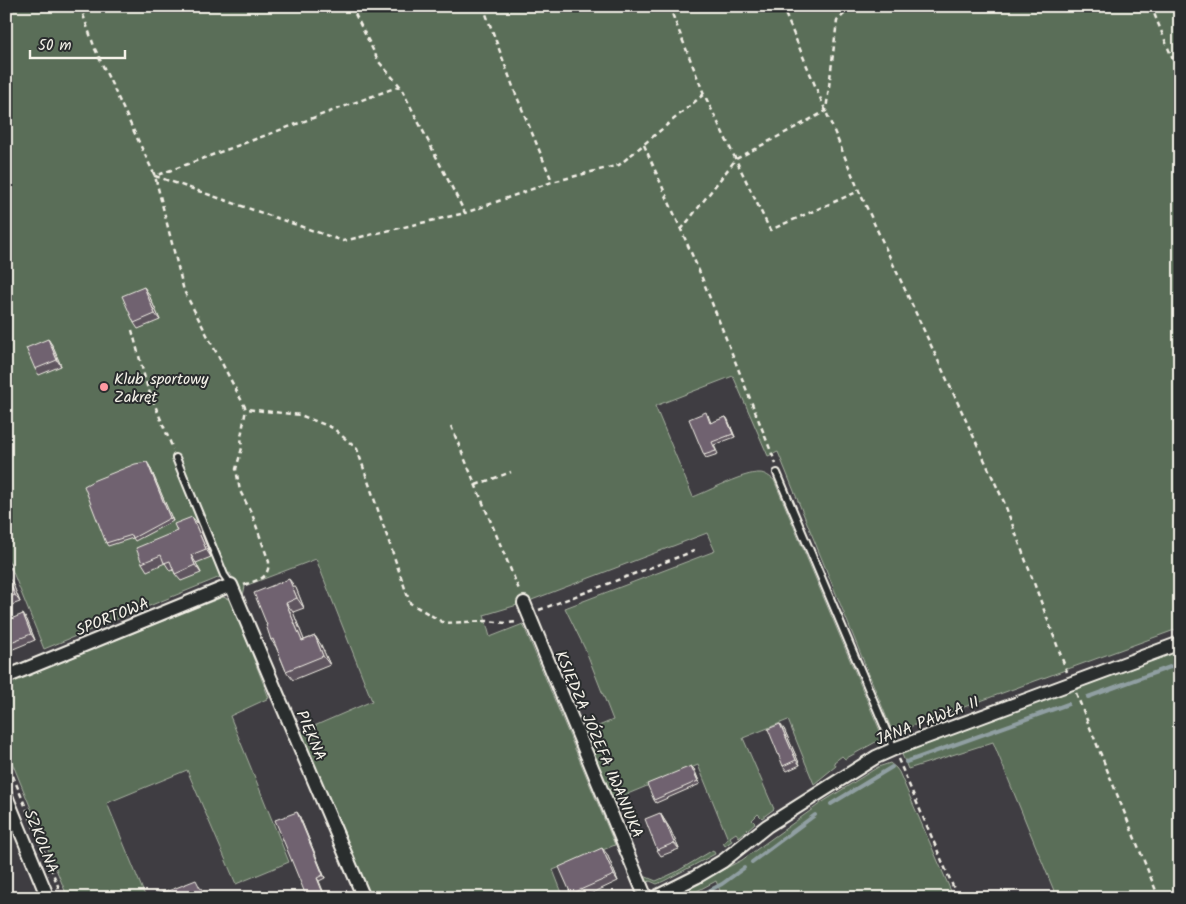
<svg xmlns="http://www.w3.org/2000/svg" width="1186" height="904" viewBox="0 0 1186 904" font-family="Kalam,sans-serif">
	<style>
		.green { fill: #5a6e59; stroke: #a7b0a0 }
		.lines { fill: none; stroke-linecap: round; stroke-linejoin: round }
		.stream { stroke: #909fa2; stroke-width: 4 }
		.service-casing { stroke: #f4f1e8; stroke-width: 10 }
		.minor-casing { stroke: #f4f1e8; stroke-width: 16 }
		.path { stroke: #f4f1e8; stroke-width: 2.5; stroke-dasharray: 5 4; stroke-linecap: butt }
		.service { stroke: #2a2d2e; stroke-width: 6 }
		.minor { stroke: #2a2d2e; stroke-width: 12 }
		.wall { fill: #5f545f; stroke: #f4f1e8 }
		.shaded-wall { fill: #4e454e; stroke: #f4f1e8 }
		.building { fill: #6f626f; stroke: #f4f1e8 }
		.poi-dot { fill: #ff9aa2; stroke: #2a2d2e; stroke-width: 2 }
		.labels { text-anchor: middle; stroke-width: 4; stroke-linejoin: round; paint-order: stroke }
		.poi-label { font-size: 16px; fill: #f4f1e8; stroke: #2a2d2e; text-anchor: start }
		.street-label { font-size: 16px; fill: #f4f1e8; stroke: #2a2d2e }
	</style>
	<rect width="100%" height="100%" fill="#3f3d42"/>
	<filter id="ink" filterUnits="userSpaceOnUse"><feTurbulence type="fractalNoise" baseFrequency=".02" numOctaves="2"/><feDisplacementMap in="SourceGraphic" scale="10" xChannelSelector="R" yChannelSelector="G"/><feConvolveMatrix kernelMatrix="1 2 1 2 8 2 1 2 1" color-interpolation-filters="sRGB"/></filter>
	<g filter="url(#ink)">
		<g class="green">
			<path d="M6,6H1180V628L893,733L778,452L768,456L733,376L655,406L693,497C709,491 744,472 760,473C765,473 770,477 774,480L883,738L845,759L842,756L834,762L836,766L814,784L788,720L743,738L774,809L762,818L758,814L752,820L755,823L739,837L736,833L730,837L732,841L725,846L723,843L728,839L698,765L613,800L584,732L613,720L586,651L565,608L715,551L707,533L524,603L484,615L490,637L523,624L615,845L553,870L564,898H373L357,872L298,733L372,701L316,559L245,586L243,596L230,573L44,649L6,555Z"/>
			<path d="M223,597L231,600L269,698L230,716L289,862L236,884L187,770L107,803L146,898H68L6,748V684Z"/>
			<path d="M1180,650V898H1057L993,742L908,769L901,752Z"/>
			<path d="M890,763L896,768L899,772L954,898H723L716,881L684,898H667L742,860L821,803L878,767Z"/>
			<path d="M713,850L715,854L664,881L657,884L650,881L647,882L644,876L656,881L676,872Z"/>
		</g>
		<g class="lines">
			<g class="stream">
				<path d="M1088,697L1173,666"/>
				<path d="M906,762L1068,704"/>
				<path d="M831,804L892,767"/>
				<path d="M752,862L815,815"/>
				<path d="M695,898L722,884L744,868"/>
			</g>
			<defs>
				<g id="service">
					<path d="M176,458L224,575L231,585"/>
					<path d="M777,473L894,749"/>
					<path d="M6,566H7"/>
				</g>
				<g id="minor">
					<path d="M524,603L646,898"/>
					<path d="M6,677L231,585L364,898"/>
					<path d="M6,796L48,898"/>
					<path d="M654,898L696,877L723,861L767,826L876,757L894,749L1180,643"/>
				</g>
			</defs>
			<use href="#service" class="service-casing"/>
			<use href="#minor" class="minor-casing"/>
			<g class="path">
				<path d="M80,6L95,49L155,176L184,291L246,409L300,415L333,428L357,449L410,603L444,623L487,621L507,623L518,622"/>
				<path d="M351,6L379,62L400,86L465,213L552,182L619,165L704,94"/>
				<path d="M483,6L515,92L552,181"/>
				<path d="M669,6L704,94L770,230L859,191"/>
				<path d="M782,6L859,191L1004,502L1067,672"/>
				<path d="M1151,6L1180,77"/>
				<path d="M400,86L155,176L343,241L465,213"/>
				<path d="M644,145L700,273L776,464"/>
				<path d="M681,230L736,159L826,111L837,21L852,6"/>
				<path d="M132,330L147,386L173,449"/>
				<path d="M451,426L520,592"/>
				<path d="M476,485L511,472"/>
				<path d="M244,585C259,579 268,580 269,562L252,514L240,491L236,469L242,448L241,437L246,409"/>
				<path d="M539,610L694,551"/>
				<path d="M1076,693L1159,898"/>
				<path d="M6,759L63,898"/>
				<path d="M898,759L958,898"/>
			</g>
			<use href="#service" class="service"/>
			<use href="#minor" class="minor"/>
		</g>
		<g class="wall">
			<path d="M144,287L148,293L160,320L138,329L134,323Z"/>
			<path d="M48,339L52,345L61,366L39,375L35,369Z"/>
			<path d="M708,415L711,423L726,417L728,420L735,437L714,445L718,454L706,458L704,455Z"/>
			<path d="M149,465L173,521L135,541L133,538L108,546L106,543Z"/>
			<path d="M192,517L198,524L211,557L196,563L201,573L181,581L175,574L174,569L170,571L165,563L147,571L142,563Z"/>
			<path d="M6,576L12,582L20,602L6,607Z"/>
			<path d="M296,588L304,608L293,612L304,640L315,636L321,645L330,665L293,680L286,671L276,647L271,640L267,625Z"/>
			<path d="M27,620L35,640L6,652V621Z"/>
			<path d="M784,729L800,765L787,771L783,766Z"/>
			<path d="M694,769L700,784L656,803L654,800Z"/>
			<path d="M660,813L670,829L679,849L661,856L657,850Z"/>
			<path d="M299,815L325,878L319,881L307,898Z"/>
			<path d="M607,854L618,881L582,898H574L571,894Z"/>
		</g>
		<g class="shaded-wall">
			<path d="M144,287L148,293L160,320L155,314Z"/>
			<path d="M48,339L52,345L61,366L57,360Z"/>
			<path d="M726,417L728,420L735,437L733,434Z"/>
			<path d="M147,462L149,465L173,521L170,518Z"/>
			<path d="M192,517L198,524L211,557L206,549Z"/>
			<path d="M191,555L196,563L201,573L195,565Z"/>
			<path d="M7,576L12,582L20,602L15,595Z"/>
			<path d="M289,579L296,588L304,608L297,598Z"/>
			<path d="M286,603L293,612L308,650L302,641Z"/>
			<path d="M23,614L27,620L35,640L31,634Z"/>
			<path d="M315,636L321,645L330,665L323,656Z"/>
			<path d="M780,724L784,729L800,765L796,760Z"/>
			<path d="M691,766L694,769L700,784L698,781Z"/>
			<path d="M297,812L299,815L325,878L323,875Z"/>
			<path d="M660,813L670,829L679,849L674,843Z"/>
			<path d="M602,848L607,854L618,881L614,875Z"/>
			<path d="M317,878L319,881L326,898H325Z"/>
		</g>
		<g class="building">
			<path d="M144,287L155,314L134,323L122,296Z"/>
			<path d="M48,339L57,360L35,369L26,348Z"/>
			<path d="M706,412L710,423L726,417L733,434L712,442L716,451L704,455L689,419Z"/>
			<path d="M147,462L170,518L133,538L132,535L106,543L84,486L95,480L135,464Z"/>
			<path d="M192,517L206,549L191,555L195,565L175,574L170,561L164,563L161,555L142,563L136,548L177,531L174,524Z"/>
			<path d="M6,576H7L15,595L6,599Z"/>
			<path d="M289,579L297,598L286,603L302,641L315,636L323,656L286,671L273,639L271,640L266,625H267L254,593Z"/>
			<path d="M23,614L31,634L6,644V621Z"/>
			<path d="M780,724L796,760L783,766L768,729Z"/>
			<path d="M691,766L698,781L654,800L647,784Z"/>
			<path d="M297,812L323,875L317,878L325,898H307L275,820Z"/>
			<path d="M660,813L664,823H666L674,843L657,850L645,819Z"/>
			<path d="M602,848L614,875L571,894L559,867Z"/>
			<path d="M196,880L200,888L202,889L206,898H157L156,894L168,890V891Z"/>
		</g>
	</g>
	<circle class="poi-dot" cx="104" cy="387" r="5"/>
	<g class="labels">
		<g class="poi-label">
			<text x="114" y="384">Klub sportowy<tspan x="114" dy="18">Zakręt</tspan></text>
		</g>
		<g class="street-label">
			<text transform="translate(112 616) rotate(-22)" y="6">SPORTOWA</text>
			<text transform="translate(927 720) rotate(-21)" y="6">JANA PAWŁA II</text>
			<text transform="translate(312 735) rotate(67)" y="6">PIĘKNA</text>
			<text transform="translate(600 744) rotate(67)" y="6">KSIĘDZA JÓZEFA IWANIUKA</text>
			<text transform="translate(42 841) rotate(68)" y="6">SZKOLNA</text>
		</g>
	</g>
	<rect width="1186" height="904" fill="none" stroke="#2a2d2e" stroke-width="25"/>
	<rect x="12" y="12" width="1161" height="879" fill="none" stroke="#f4f1e8" stroke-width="2" filter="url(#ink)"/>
	<path d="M30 50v8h95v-8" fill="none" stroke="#f4f1e8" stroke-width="2.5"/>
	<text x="38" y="50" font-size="15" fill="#f4f1e8" stroke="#2a2d2e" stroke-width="4" paint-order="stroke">50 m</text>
</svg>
